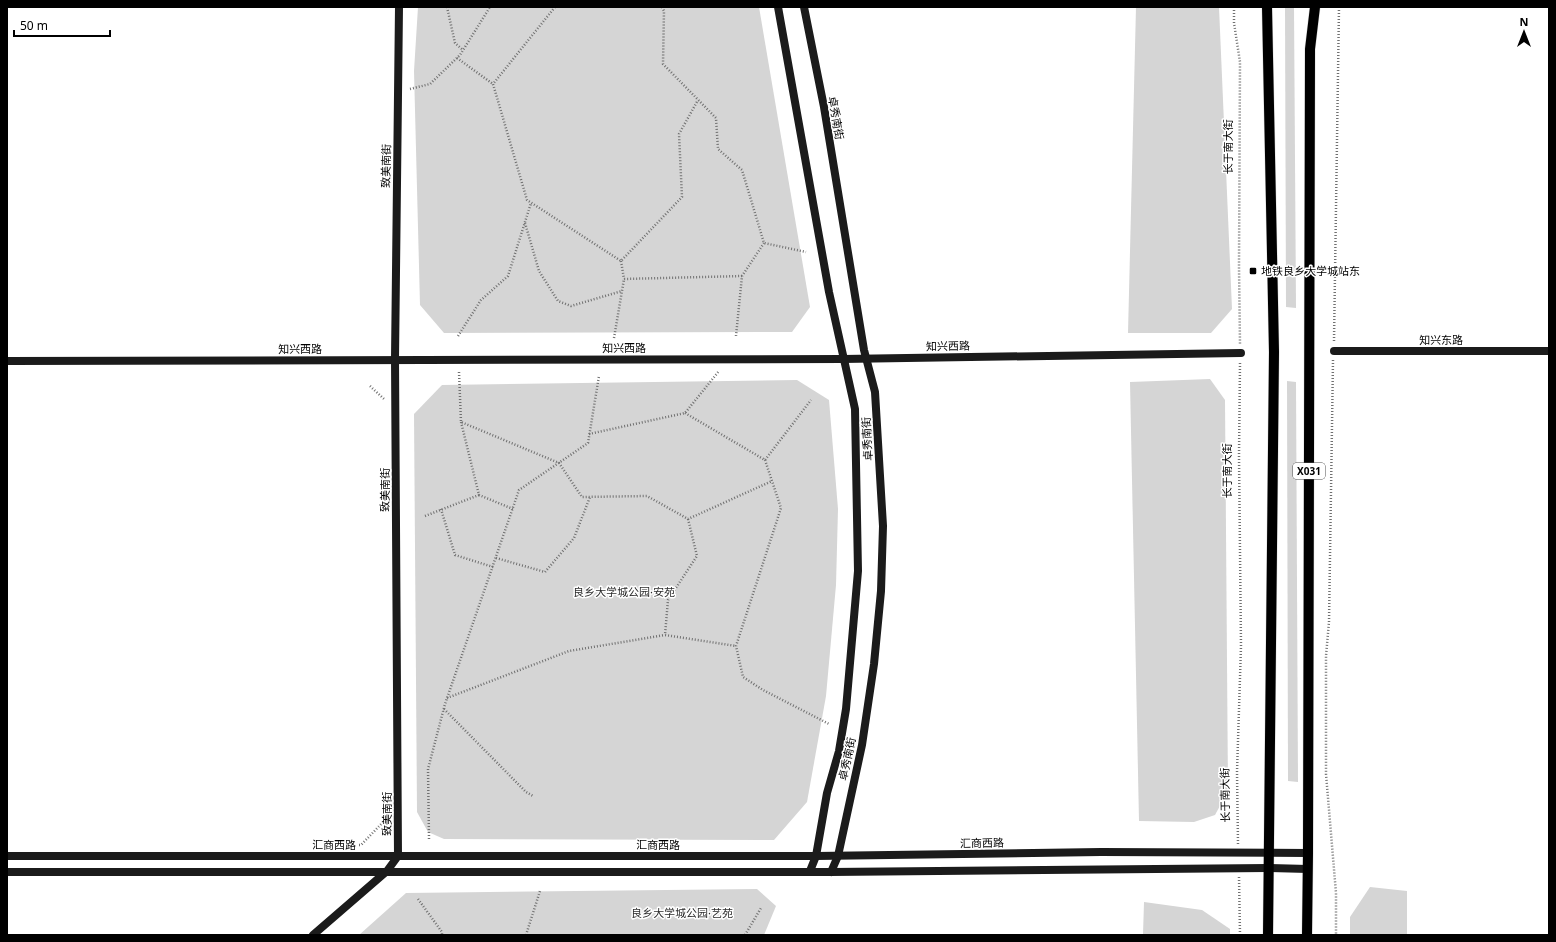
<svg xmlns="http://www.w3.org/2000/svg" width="1556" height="942" viewBox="0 0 1556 942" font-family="'Noto Sans','Noto Sans SC',sans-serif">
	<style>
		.green { fill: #d5d5d5 }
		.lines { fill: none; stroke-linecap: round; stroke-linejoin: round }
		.primary-casing { stroke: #dbdbdb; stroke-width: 11 }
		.path { stroke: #707070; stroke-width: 2.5; stroke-dasharray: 1 2; stroke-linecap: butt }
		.secondary { stroke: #1b1b1b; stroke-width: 8 }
		.primary { stroke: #000; stroke-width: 10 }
		.poi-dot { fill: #000; stroke: #fff; stroke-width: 1.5 }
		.labels { text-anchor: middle; stroke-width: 3; stroke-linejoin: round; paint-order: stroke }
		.shield { fill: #fff; stroke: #4c4c4c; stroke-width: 1 }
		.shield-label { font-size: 10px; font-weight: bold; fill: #000 }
		.street-label { font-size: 11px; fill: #000; stroke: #fff }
		.poi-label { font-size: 11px; fill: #000; stroke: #fff; text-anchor: start }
		.park-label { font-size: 11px; fill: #2c2c2c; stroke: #fff }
	</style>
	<rect width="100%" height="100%" fill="#fff"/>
	<g class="green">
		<path d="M418,7H759L810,307L792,332L444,333L420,305L414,71Z"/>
		<path d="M1136,7H1219L1232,309L1211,333H1128Z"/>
		<path d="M1285,7H1294L1296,308L1286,307Z"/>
		<path d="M1210,379L1225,400L1228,791L1215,815L1194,822L1139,821L1130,382Z"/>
		<path d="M797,380L829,400L838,509L836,585L826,696L807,802L774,840L444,839L428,832L417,812L414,414L442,385Z"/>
		<path d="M1287,381L1296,382L1298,782L1288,781Z"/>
		<path d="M1370,887L1407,891V935H1350V917Z"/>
		<path d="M757,889L776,906L764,935H359L406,893Z"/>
		<path d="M1144,902L1202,910L1230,929V935H1143Z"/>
	</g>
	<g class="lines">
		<defs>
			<g id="primary">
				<path d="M1267,7L1274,352L1268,935"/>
				<path d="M1307,935L1308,853L1310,49L1315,7"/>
			</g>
		</defs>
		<use href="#primary" class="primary-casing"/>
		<g class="path">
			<path d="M447,7L455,43L463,50"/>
			<path d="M555,7L493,84L527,200L621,261L682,197L679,134L698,100"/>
			<path d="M662,7L664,11L663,64L716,118L718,149L742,170L764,243L806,252"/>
			<path d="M1234,7V23L1240,62L1239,267L1240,344"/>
			<path d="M457,58L493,84"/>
			<path d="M410,89L430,84L460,55L490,7"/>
			<path d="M525,223L539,271L558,301L571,306L622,291"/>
			<path d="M621,261L624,279"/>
			<path d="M458,336L481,300L508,276L531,203"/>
			<path d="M736,336L742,276L764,243"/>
			<path d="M614,338L624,279L742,276"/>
			<path d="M1334,341L1339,7"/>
			<path d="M1333,360L1329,622L1326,656V774L1336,893V935"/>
			<path d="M459,372L461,422L559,463L582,497L647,496L688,519L772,481"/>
			<path d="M370,386L384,399"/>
			<path d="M685,413L765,460L811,400"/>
			<path d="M461,422L479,495L513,509"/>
			<path d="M589,434L685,413L719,371"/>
			<path d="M765,460L781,508L736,646L743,677L763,690L829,724"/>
			<path d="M441,509L455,555L493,567"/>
			<path d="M425,516L479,495"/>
			<path d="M688,519L697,556L668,600L665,635L736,646"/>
			<path d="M496,558L545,572L574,538L590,497"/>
			<path d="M447,698L569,651L665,635"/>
			<path d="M444,709L526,792L533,796"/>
			<path d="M429,839L428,769L445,704L519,490L588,443L599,376"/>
			<path d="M1238,844L1237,772L1241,646L1239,456L1240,363"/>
			<path d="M359,845H361L387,818"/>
			<path d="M1239,877L1240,935"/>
			<path d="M418,899L442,932V935"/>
			<path d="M526,935L540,891"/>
			<path d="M745,935L761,908"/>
		</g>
		<g class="secondary">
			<path d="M778,7L829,292L855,409L858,571L846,709L839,751L827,793L816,856L810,871"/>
			<path d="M804,7L824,107L864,350L875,392L883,526L881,591L874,664L862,745L838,856L831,872"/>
			<path d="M1334,351H1549"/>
			<path d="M7,361L843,359L1241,353"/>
			<path d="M7,856H816L1101,852L1308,853"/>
			<path d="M7,872H831L1268,868L1308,869"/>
			<path d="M313,935L387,871L398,856L395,359L399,7"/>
		</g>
		<use href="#primary" class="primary"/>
	</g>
	<rect class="poi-dot" x="1249" y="267" width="8" height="8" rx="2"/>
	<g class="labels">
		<rect class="shield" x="1293" y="463" width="32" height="16" rx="3"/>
		<g class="shield-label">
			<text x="1309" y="475">X031</text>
		</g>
		<g class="street-label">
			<text transform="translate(836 118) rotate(80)" y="4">卓秀南街</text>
			<text transform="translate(1228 147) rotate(-90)" y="4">长于南大街</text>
			<text transform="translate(386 166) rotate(-89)" y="4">致美南街</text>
			<text x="1441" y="344">知兴东路</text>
			<text transform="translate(948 346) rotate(-1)" y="4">知兴西路</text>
			<text x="624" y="352">知兴西路</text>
			<text x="300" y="353">知兴西路</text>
			<text transform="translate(867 439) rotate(-93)" y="4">卓秀南街</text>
			<text transform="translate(1227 471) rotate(-90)" y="4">长于南大街</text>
			<text transform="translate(385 490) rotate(-90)" y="4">致美南街</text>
			<text transform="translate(847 759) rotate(-78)" y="4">卓秀南街</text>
			<text transform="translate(1225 795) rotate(-91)" y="4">长于南大街</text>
			<text transform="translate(387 814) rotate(-90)" y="4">致美南街</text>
			<text transform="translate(982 843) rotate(-1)" y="4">汇商西路</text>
			<text x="334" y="849">汇商西路</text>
			<text x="658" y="849">汇商西路</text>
		</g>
		<g class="poi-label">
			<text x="1261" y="275">地铁良乡大学城站东</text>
		</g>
		<g class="park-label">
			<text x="624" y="596">良乡大学城公园·安苑</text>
			<text x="682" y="917">良乡大学城公园·艺苑</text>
		</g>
	</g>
	<rect width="1556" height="942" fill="none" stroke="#000000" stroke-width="16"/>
	<g transform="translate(1524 32)" stroke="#ffffff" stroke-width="3" paint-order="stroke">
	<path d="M0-3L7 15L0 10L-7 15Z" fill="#000000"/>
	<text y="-6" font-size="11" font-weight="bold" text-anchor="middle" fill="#000000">N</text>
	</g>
	<path d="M14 30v6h96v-6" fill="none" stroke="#000000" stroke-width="2"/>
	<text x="20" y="30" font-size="12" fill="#000000" stroke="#ffffff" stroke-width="3" paint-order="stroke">50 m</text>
</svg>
